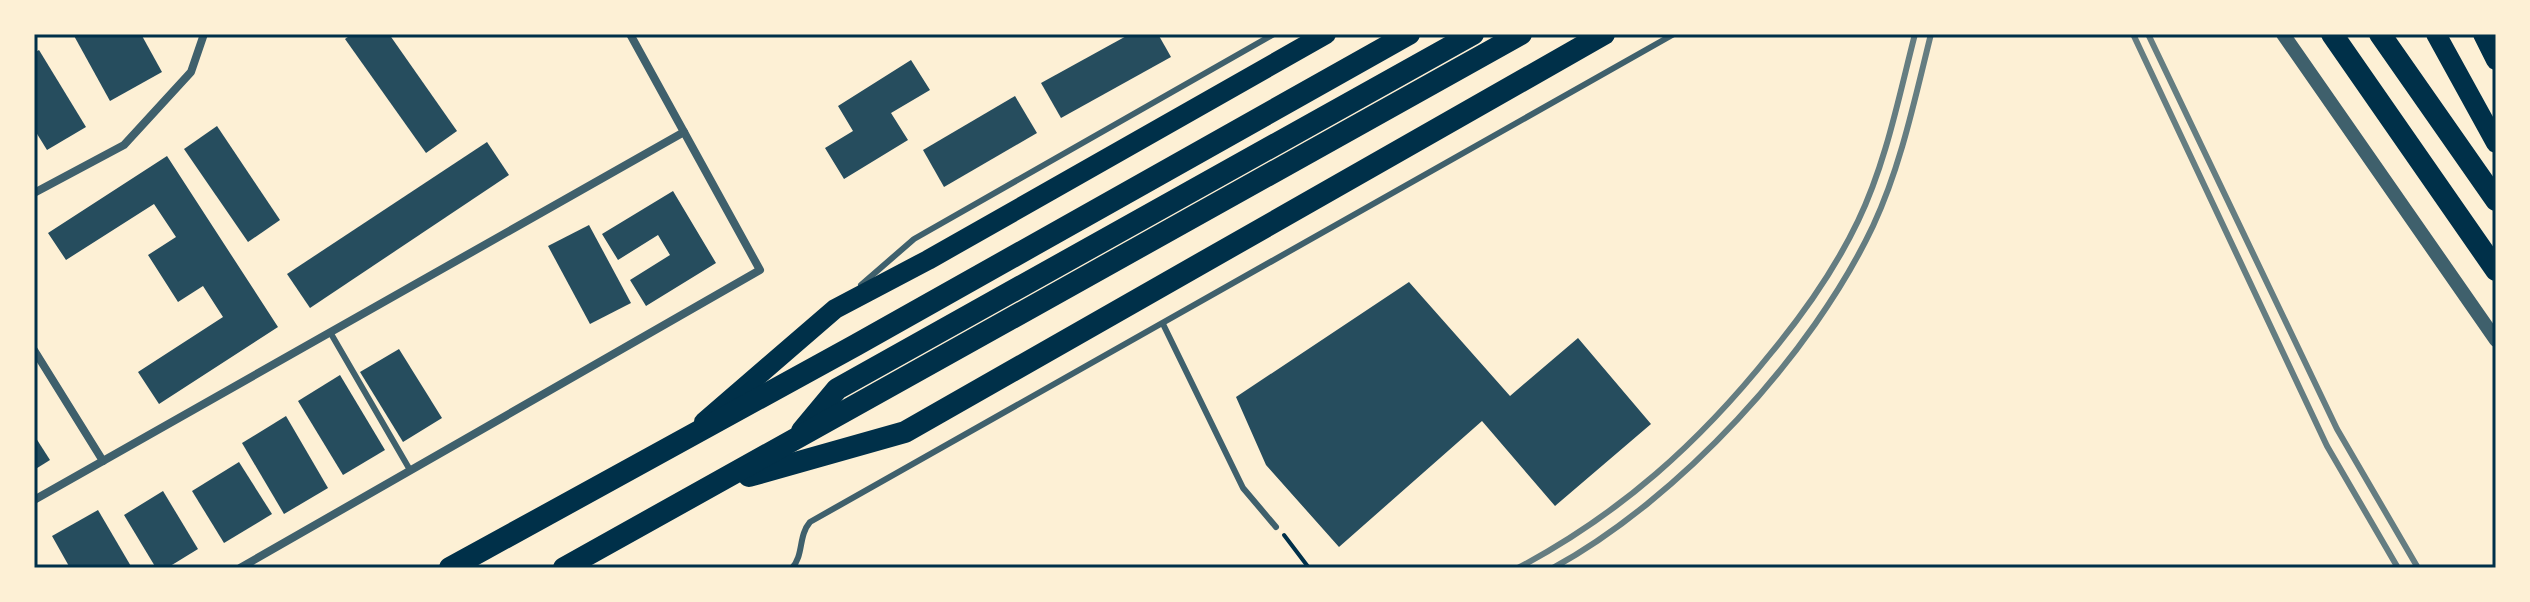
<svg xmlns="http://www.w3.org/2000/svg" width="2530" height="602" viewBox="0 0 2530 602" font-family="Literata,serif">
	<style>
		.building { fill: #264d5e }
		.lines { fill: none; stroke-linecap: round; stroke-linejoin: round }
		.path { stroke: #003049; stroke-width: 4 }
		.service { stroke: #3f606c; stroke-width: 6 }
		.minor { stroke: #3f606c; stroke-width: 8 }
		.tertiary { stroke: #3f606c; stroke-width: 14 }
		.primary { stroke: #003049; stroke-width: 20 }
		.motorway { stroke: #003049; stroke-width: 22 }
		.rail { stroke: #657d81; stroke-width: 6 }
		.neatline { fill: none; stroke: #003049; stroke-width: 3 }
	</style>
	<rect width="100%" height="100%" fill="#fdf0d5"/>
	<g class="building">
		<path d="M73,34H141L162,72L110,101Z"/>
		<path d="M352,34H389L457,131L426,153L345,39Z"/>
		<path d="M1130,34H1158L1171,57L1061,118L1041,83Z"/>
		<path d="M39,50L86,127L47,150L34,129V53Z"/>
		<path d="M911,60L930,90L891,113L908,140L844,179L825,148L853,131L838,106Z"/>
		<path d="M1015,96L1037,133L944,187L923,150Z"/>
		<path d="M217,126L280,220L248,242L184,149Z"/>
		<path d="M487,142L509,175L310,308L287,274Z"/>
		<path d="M167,156L278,327L159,404L138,372L223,317L203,286L178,302L148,255L176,237L154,204L66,260L48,233Z"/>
		<path d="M673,191L716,263L646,306L630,280L670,255L658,235L618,260L602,234Z"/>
		<path d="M589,225L631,303L590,324L548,246Z"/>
		<path d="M1409,282L1510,396L1578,338L1651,424L1555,506L1482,421L1339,547L1266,465L1236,397Z"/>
		<path d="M399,349L442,418L403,442L360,372Z"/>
		<path d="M340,375L385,450L343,475L298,401Z"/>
		<path d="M286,416L328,488L284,514L242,443Z"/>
		<path d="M34,435L50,460L34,470Z"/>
		<path d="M239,462L272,514L224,543L192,491Z"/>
		<path d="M163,491L198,549L167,568H156L124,515Z"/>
		<path d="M98,510L132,568H70L52,536Z"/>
	</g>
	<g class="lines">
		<path class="path" d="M1284,535L1309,568"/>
		<g class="service">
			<path d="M861,285L914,239L1274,34"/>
			<path d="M1163,324L1243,488L1276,527"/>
			<path d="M330,332L410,470"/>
			<path d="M792,568C804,555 798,536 810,522L1674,34"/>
		</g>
		<g class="minor">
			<path d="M34,193L124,145L191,72L204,34"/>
			<path d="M34,350L103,461"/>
			<path d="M34,500L684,132"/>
			<path d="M240,568L760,270L630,34"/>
		</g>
		<path class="tertiary" d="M2283,34L2496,340"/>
		<g class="primary">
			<path d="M2436,34L2496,143"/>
			<path d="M2483,34L2496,60"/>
			<path d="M704,422L835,309L928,260L1326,34"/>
		</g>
		<g class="motorway">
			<path d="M2332,34L2496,270"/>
			<path d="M2380,34L2496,200"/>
			<path d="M802,431L837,389L1473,34"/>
			<path d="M749,476L905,432L1604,34"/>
			<path d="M450,568L856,345L1409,34"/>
			<path d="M564,568L1521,34"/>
		</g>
		<g class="rail">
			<path d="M2133,34L2327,446L2398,568"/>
			<path d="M2148,34L2337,429L2418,568"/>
			<path d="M1518,568C1620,514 1699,443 1771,353C1805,312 1835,269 1858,221C1886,163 1899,96 1915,34"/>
			<path d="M1553,568C1679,499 1812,355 1873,226C1901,166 1915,98 1931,34"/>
		</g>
	</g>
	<rect width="2530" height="602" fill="none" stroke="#fdf0d5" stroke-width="72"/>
	<rect x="36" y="36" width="2458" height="530" class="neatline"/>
</svg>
